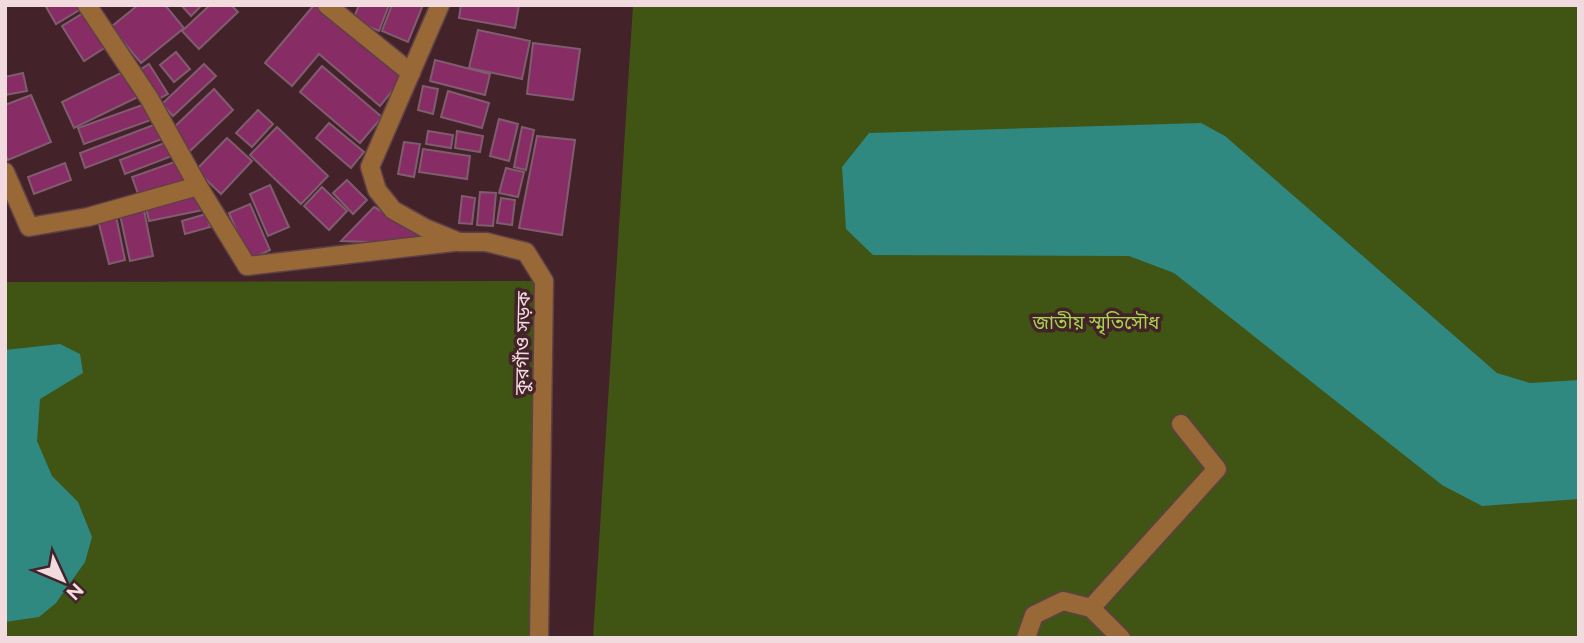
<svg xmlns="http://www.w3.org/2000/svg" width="1584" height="643" viewBox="0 0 1584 643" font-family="Raleway,'Noto Sans Bengali',sans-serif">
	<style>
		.green { fill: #405414 }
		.water { fill: #2f8980 }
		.building { fill: #882c65; stroke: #7f5d6f; stroke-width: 2 }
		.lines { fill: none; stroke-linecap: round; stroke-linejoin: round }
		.minor-casing { stroke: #5f4047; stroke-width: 21 }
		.minor { stroke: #986836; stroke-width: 18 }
		.labels { text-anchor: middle; stroke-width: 7; stroke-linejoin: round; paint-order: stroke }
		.park-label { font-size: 19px; fill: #a6d44b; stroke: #43222a }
		.street-label { font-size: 19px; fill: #f2dbdf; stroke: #43222a }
	</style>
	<rect width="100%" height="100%" fill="#43222a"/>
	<g class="green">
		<path d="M633,5H1579V638H593Z"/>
		<path d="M544,281L539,638H5V282Z"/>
	</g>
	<g class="water">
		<path d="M1201,123L1225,136L1497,373L1530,383L1579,380V499L1482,506L1442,485L1174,273L1129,256L873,255L846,229L842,167L869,133Z"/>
		<path d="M60,344L80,354L83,373L40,399L37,441L52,476L78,502L92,537L85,562L56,603L39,617L5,622V350Z"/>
	</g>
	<g class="building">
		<path d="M45,5H78L81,9L56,24Z"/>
		<path d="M138,5H165L184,28L141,63L111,27Z"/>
		<path d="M181,5H202L191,16Z"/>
		<path d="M210,5H231L238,12L199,49L182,31Z"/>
		<path d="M314,5H317L403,78L380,106L319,54L292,86L265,63Z"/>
		<path d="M359,5H389L379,31L353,20Z"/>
		<path d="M392,5H423L408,42L382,31Z"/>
		<path d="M461,5H519L515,28L459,18Z"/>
		<path d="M85,12L106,47L84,61L62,26Z"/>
		<path d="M478,30L530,41L522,79L469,68Z"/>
		<path d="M533,43L580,49L573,100L527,94Z"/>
		<path d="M176,52L190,69L174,82L160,65Z"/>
		<path d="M435,60L490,74L485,95L430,81Z"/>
		<path d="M149,64L168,94L157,100L138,71Z"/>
		<path d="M204,64L216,76L173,116L162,104Z"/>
		<path d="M322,66L382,117L360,143L300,92Z"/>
		<path d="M127,70L140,96L74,128L62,102Z"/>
		<path d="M23,73L27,91L5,95V77Z"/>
		<path d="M423,86L438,89L433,114L418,110Z"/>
		<path d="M214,89L233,110L190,151L170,131Z"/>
		<path d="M448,91L489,103L482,128L441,117Z"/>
		<path d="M31,95L51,142L8,160L5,154V105Z"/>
		<path d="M145,104L151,120L84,144L78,128Z"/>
		<path d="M258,110L273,124L252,147L236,133Z"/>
		<path d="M499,119L518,124L509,161L490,156Z"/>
		<path d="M329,123L364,152L351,168L316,138Z"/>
		<path d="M156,124L162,139L85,168L80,153Z"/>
		<path d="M277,127L328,176L301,204L250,155Z"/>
		<path d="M522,127L534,130L526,170L514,167Z"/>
		<path d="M428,131L453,135L451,148L426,144Z"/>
		<path d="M457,131L483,136L480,152L455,148Z"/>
		<path d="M537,136L575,140L562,235L519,228Z"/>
		<path d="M227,138L252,161L221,194L196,170Z"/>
		<path d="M167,142L172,156L125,174L120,160Z"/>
		<path d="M404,142L420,144L414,177L398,174Z"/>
		<path d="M423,149L470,156L467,179L419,172Z"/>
		<path d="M180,160L188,182L140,199L132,177Z"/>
		<path d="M65,163L71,180L34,194L28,177Z"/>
		<path d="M506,168L524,172L518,197L499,193Z"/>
		<path d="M347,180L367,200L353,214L333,193Z"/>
		<path d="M270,185L289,227L268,236L250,194Z"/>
		<path d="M322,187L347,211L329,230L304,206Z"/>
		<path d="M199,192L203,210L149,221L145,203Z"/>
		<path d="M480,192L496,193L493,226L477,225Z"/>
		<path d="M462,196L475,198L472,224L459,223Z"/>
		<path d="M501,198L515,200L512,225L497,223Z"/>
		<path d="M250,204L270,250L249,260L229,213Z"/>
		<path d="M143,205L153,256L130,261L119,210Z"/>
		<path d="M374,207L425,234V244L341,241Z"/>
		<path d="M206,214L210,227L185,234L182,221Z"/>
		<path d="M116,216L125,260L109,264L98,220Z"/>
	</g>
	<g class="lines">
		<defs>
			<g id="minor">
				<path d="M87,5L149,98L198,186L247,266L454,242"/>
				<path d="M327,5L411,73"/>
				<path d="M440,5L370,167L377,190L393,210L425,228L459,242H486L526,252L544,281L539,638"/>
				<path d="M5,172L29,227L88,217L198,186"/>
				<path d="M1091,608L1217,469L1181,424"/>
				<path d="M1026,638L1034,615L1063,601L1091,608L1121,638"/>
			</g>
		</defs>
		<use href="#minor" class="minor-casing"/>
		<use href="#minor" class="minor"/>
	</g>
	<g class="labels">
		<g class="park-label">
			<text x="1096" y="329">জাতীয় স্মৃতিসৌধ</text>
		</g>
		<g class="street-label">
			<text transform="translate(522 343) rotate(-89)" y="7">কুরগাঁও সড়ক</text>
		</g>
	</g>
	<rect width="1584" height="643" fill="none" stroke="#f2dbdf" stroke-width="14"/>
	<g transform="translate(63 580) rotate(134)" stroke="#43222a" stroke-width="5" paint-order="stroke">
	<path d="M0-5L12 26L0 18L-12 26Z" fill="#f2dbdf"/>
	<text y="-10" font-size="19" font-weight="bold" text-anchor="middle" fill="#f2dbdf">N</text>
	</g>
</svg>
